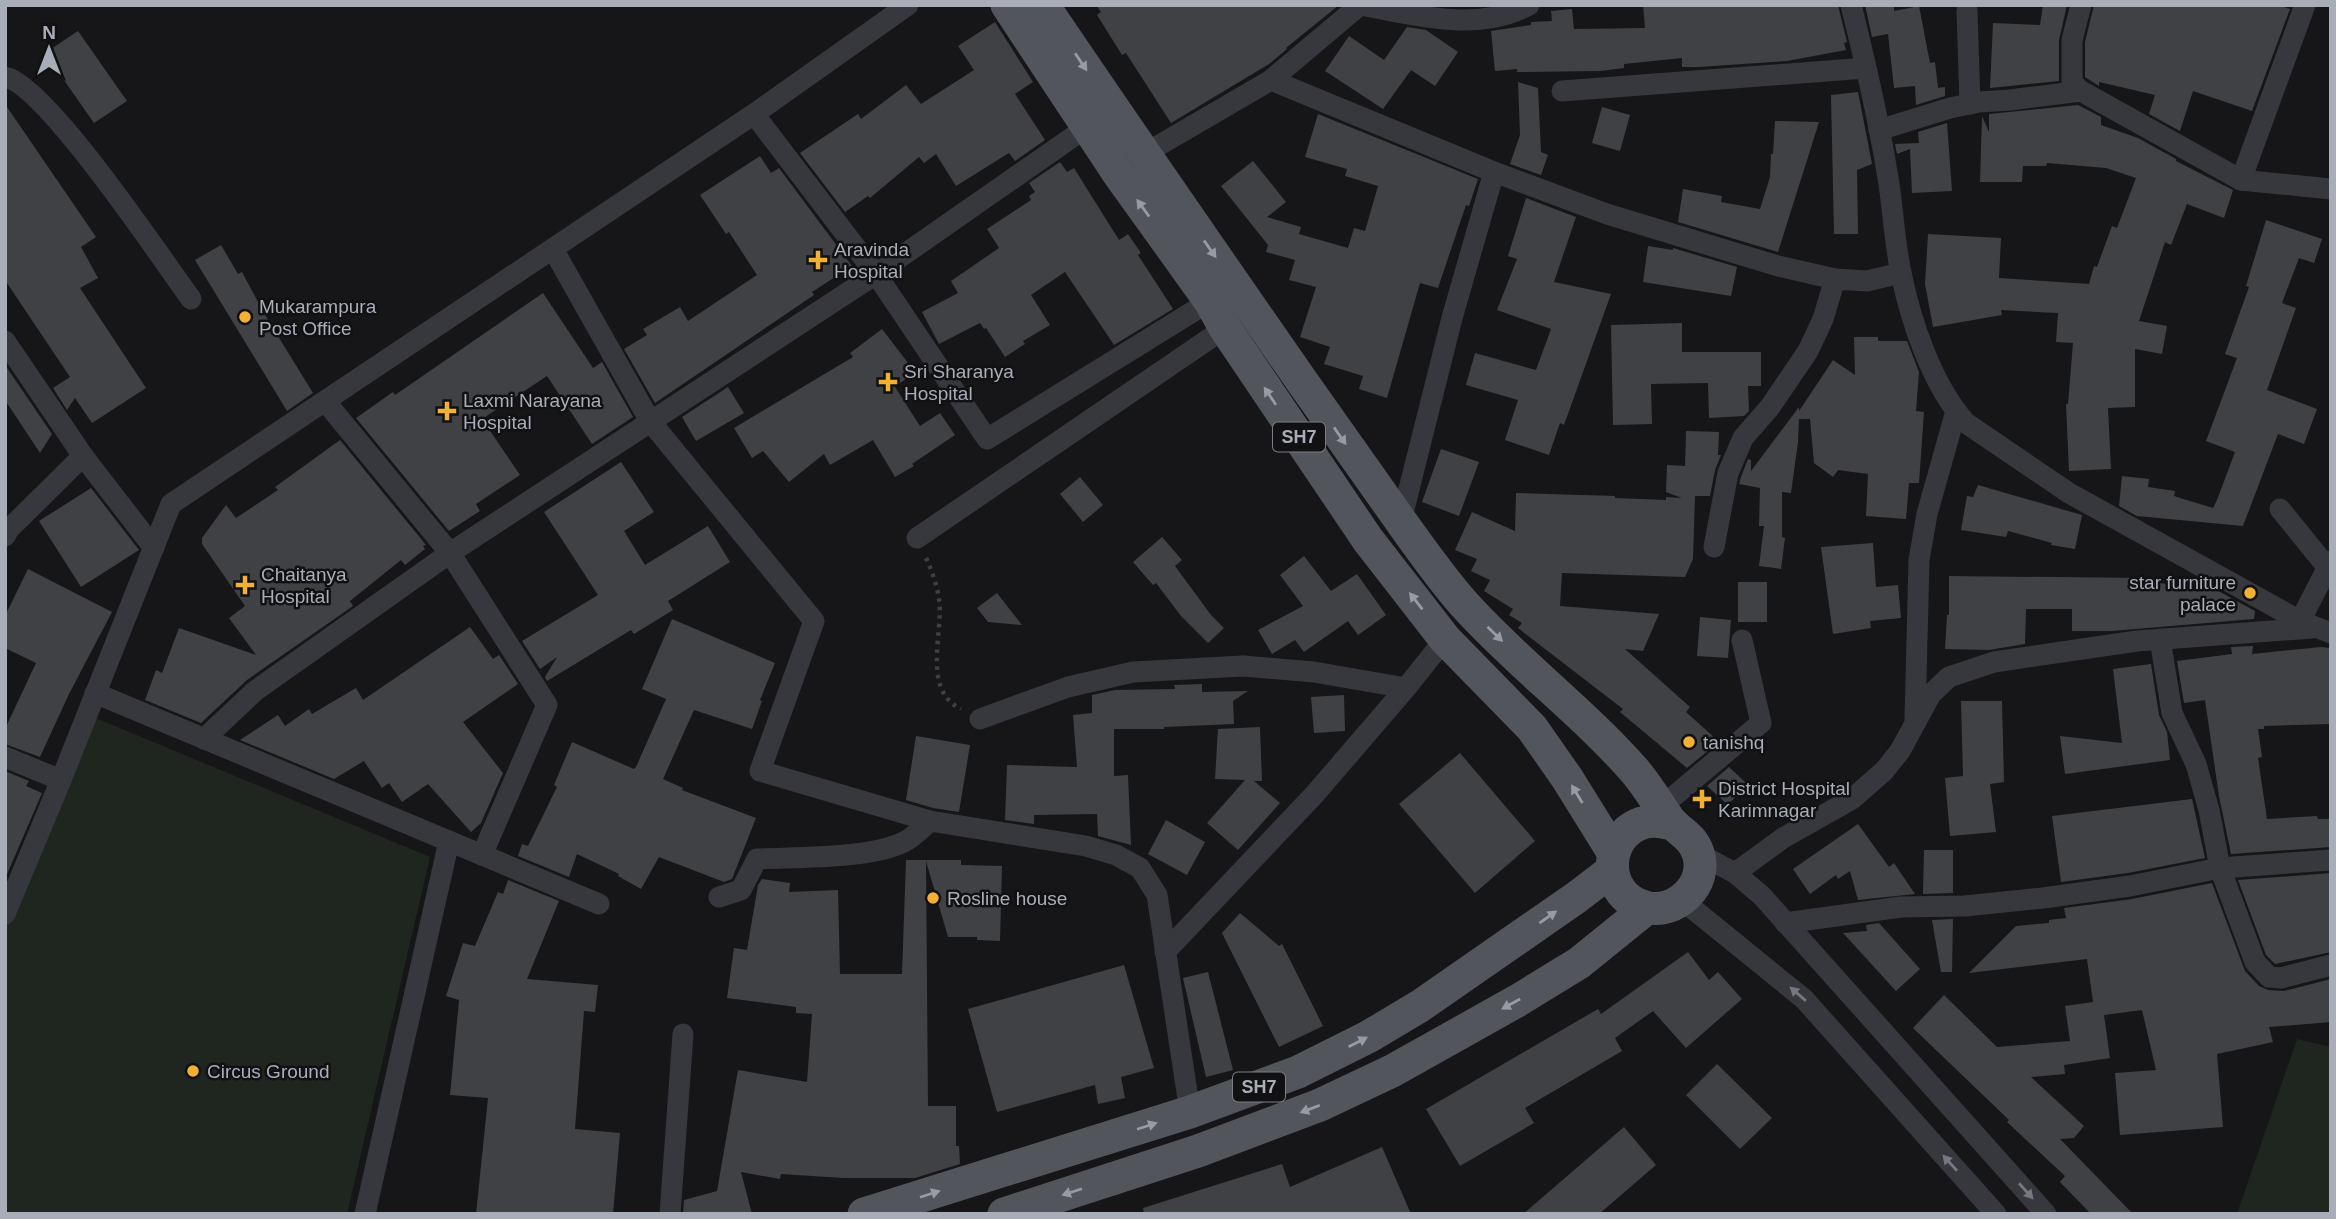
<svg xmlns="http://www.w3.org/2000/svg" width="2336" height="1219" viewBox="0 0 2336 1219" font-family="Helvetica,sans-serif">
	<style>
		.green { fill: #1e261f }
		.building { fill: #404145 }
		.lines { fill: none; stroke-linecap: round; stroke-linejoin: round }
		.path { stroke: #3d3f44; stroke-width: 4.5; stroke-dasharray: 3.5 5; stroke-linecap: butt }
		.minor { stroke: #37383d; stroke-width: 21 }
		.primary { stroke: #53555c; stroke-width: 33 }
		.oneway { fill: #979ba6 }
		.oneway2 { fill: #757881 }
		.poi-dot { fill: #f2b134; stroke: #111113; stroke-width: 2.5 }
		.labels { text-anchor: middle; stroke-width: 5; stroke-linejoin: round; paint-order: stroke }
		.shield { fill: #111113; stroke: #7b7e86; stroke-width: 2 }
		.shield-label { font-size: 18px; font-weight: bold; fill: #a8adb8 }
		.poi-label { font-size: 19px; fill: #a8adb8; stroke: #111113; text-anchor: start }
	</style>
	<rect width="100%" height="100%" fill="#161618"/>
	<g class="green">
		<path d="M86,714L430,857L347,1214H5V929Z"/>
		<path d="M2297,1039L2331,1047V1214H2237Z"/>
	</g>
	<g class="building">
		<path d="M1096,5H1339L1286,48L1287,49L1269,64L1171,123L1126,53L1122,55L1097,15L1101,12Z"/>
		<path d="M1643,5H1838L1847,42L1844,43L1846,50L1787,61L1699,67H1682V58L1624,64V68L1600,71L1517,72V69L1495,71L1491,31L1531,25V22L1552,21L1551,11L1572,9L1574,29L1645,28Z"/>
		<path d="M1865,5H1894V11L1919,6L1930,63L1935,62L1938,88L1945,87V96L1916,105L1915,86L1894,88L1888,34L1872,37Z"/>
		<path d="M2043,5H2067L2059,40V81L1990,88L1993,23L2040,25Z"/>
		<path d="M2094,5H2278L2290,9L2252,111L2193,91L2180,131L2149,114L2155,95L2099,82V86L2085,77V42Z"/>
		<path d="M995,22L1033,82L1015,94L1045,140L1015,161L1009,153L956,186L936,154L924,163L919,157L870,198L868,196L845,212L800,153L858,114L861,119L906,85L921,104L974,70L958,46Z"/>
		<path d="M1407,27L1426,30L1458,52L1435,86L1411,70L1383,109L1325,71L1349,36L1384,60Z"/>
		<path d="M78,31L127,101L94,123L45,53Z"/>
		<path d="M1518,82L1538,88L1541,152L1548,155L1541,175L1510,164L1520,135Z"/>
		<path d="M1858,92L1872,164L1857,170L1858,234H1834L1831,95Z"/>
		<path d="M5,104L96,237L81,247L98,278L80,288L146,388L92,423L75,398L67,410L53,388L70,377L5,280Z"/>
		<path d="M2078,105L2101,117V125L2138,138L2176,159V161L2233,190L2224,218L2187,204L2171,245L2165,242L2139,321L2167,326L2162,354L2135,349V407L2108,408L2111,469L2069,471L2066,404H2068L2073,343L2056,342L2058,313L2001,310L2002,315L1933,327L1925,284L1928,234L2001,238L1999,278L2089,284L2094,266L2097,267L2112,226L2117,228L2136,178L2106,168L2047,163L2046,166H2023L2022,182H1980L1982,116L1989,132V114Z"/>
		<path d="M1602,107L1630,115L1620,151L1592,143Z"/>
		<path d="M1318,114L1478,179L1469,206L1466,205L1438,288L1420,283L1387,398L1359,389L1363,376L1324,364L1330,347L1300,337L1316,287L1289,280L1295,260L1266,252L1268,245L1221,186L1253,161L1286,202L1267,217L1301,227L1299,234L1348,248L1354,228L1365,231L1378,186L1345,176L1347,169L1305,157Z"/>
		<path d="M1775,121L1819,122L1778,252L1678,222L1683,189L1722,196L1721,202L1760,209L1770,177L1771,154H1773Z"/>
		<path d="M1947,123L1952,191L1912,193L1910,149L1897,154L1895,144L1919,143L1918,132Z"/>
		<path d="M760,156L771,173L779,168L852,266L812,292L814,295L655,403L624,349L647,335L643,329L680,307L688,321L757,275L729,232L726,234L700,195Z"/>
		<path d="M1060,162L1067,172L1074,168L1119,240L1128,234L1141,253L1138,255L1173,309L1114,345L1065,272L1031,295L1050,325L1023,341L1025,344L1005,357L986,328L984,329L980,323L939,344L922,312L958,293L951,281L999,248L987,229L1031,200L1029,196L1035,192L1029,183Z"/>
		<path d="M1526,198L1576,217L1554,282L1611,294L1564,425L1560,423L1549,455L1505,440L1518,400L1466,385L1475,353L1536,370L1551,329L1497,310L1517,259L1508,256Z"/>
		<path d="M2266,220L2322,239L2314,263L2299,258L2282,303L2296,308L2267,390L2317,409L2304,444L2278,434L2243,526L2137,516L2119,506L2122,476L2149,479L2148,487L2175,491L2174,496L2213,508L2217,500L2235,452L2206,441L2237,358L2225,354L2249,287L2246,286Z"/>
		<path d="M221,245L238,274L242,272L265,315L313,393L287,411L195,260Z"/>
		<path d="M1648,246L1673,250V248L1737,267L1731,296L1643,282Z"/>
		<path d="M543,293L593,368L602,362L633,417L592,444L547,376L482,419L520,475L476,504L480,511L449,531L356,418L393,392L395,395Z"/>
		<path d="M1682,323V352H1761V386H1748L1749,411L1744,416L1709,418L1708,383L1651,384L1652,424L1613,425L1611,325Z"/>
		<path d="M882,329L915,372L895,387L920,426L940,413L955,435L912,464L914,466L895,477L873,440L830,465L824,454L789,482L763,451L752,458L734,428L853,357L850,353Z"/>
		<path d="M1854,337H1878V341H1907L1919,372L1916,411L1924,412L1919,483H1909L1906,519L1866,516L1868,474L1838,470L1833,477L1814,463L1810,419H1799L1798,442L1791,493L1782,492V537L1785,538L1781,569L1759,566L1764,526H1759L1760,488L1739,484L1741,477L1748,459L1751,460V471L1799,407V411L1833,360L1855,375Z"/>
		<path d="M5,365L52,434L40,453L5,400Z"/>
		<path d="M728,387L744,413L696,441L682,417Z"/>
		<path d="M1686,431L1719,432L1718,455H1721L1715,470L1710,496H1695L1693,559L1685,577L1562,573L1560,606L1659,614L1643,651L1625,649L1690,707L1686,712L1715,738L1707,747L1709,750L1687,768L1620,712L1623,709L1518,628L1522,623L1509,615L1513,609L1484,591L1490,580L1471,571L1477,559L1455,550L1472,512L1515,531L1516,493L1615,496V498L1666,500V497L1682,498L1666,492L1667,465L1685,466Z"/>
		<path d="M340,440L426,545L423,546L425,549L405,565L401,560L350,601L353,606L247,680L201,723L145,700L156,670L162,673L179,628L256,655L229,618L245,606L202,544V538L226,505L236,518L278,490L275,487Z"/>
		<path d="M1441,449L1479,462L1459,516L1422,502Z"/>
		<path d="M621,462L654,512L624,531L645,565L708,526L730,562L668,601L673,610L634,634L631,630L547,681L545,677L557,657L540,669L522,641L598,595L544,512Z"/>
		<path d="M1080,477L1103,505L1083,522L1060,494Z"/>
		<path d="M1978,485L2082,515L2075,549L2051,545L2052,543L2008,531L2006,537L1961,530L1967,496L1973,497Z"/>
		<path d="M91,488L139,550L81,587L39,521Z"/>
		<path d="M1162,537L1182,560L1175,566L1211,615L1224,628L1208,643L1181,616L1156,583L1153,585L1133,562Z"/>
		<path d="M1873,543L1876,587L1898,585L1901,618L1870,621L1871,628L1833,634L1821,547Z"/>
		<path d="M1304,556L1331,591L1357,574L1386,615L1358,635L1348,621L1304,652L1295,640L1272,654L1258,630L1303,606L1280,575Z"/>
		<path d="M28,569L112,612L69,694L40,757L5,744V729L36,663L5,648V616Z"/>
		<path d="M1949,576L2143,578V582L2211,587L2255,611L2254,619L2112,631H2072V609H2026L2025,644L1989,650L1945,649L1947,615H1949Z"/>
		<rect x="1738" y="582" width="29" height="40"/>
		<path d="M997,593L1022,625L988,622L977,608Z"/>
		<path d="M1700,617L1731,620L1728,658L1697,656Z"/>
		<path d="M672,619L775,663L760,700L762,701L752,729L694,710L663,779L683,788L682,790L756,818L732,879L724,882L659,857L641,889L618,876L619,874L577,854L569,877L518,856L522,844L528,846L557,787L554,785L572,742L634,769L636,767L666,699L642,689Z"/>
		<path d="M470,627L493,659L499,655L518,684L463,722L503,773L481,823L471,832L428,784L402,802L389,783L382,788L364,761L334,779L240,740L278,715L285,726L309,709L312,714L356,688L363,700Z"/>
		<path d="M2253,646L2252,654L2321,647L2331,648V724L2264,726V729H2258L2262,757L2258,758L2267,819L2317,816L2318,819H2331V847L2231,854L2219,796L2205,700L2184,703L2177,661L2232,654L2231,647Z"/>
		<path d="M2151,664L2159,715L2167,732L2170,760L2065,774L2060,736L2122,743L2113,669Z"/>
		<path d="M1202,684V692L1248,691L1233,701L1234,724L1164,727V729H1114V776L1128,775L1131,845L1098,836L1097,814L1034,815V824L1005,820L1007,765L1077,767L1073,715L1092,713V695L1115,690L1175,689L1174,685Z"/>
		<path d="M1344,695L1345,731L1314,733L1311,697Z"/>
		<path d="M1961,701H2002L2004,782L1990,784L1996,832L1950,836L1945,778L1963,776Z"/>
		<path d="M1260,727L1262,781H1254L1280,803L1238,850L1207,823L1245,780L1215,779L1218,729Z"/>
		<path d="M916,736L970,745L959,812L933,808L906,800Z"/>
		<path d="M1460,753L1535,841L1475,893L1399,804Z"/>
		<path d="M1729,767L1747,784L1728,805L1707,786Z"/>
		<path d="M5,771L29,781L26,786L42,793L5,879Z"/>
		<path d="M2192,799L2205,858L2128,873L2061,882L2052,816Z"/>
		<path d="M1166,820L1205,842L1187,875L1148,854Z"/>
		<path d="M1858,824L1889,867L1894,863L1915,894L1858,900L1850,871L1838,879L1836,875L1810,894L1793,869Z"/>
		<path d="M1924,850H1953V893L1923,894Z"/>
		<path d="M906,860H961V865L1002,866L1000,941L977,940V937H948L926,861L928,1106H956V1146H959L960,1164L915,1178H843L781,1174L780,1179L741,1172L752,1214H683L684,1200L717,1191L738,1070L807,1082L812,1014L796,1013V1007L727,998L734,948L747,950L758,885L762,879L790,883L789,892L838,890L840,974H902Z"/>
		<path d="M2331,873V952L2275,964L2266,955L2238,880Z"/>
		<path d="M508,880L559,901L527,979L598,985L595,1012L584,1011L575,1129L620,1133L613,1214H476L488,1098L450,1095L459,1000L446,996L463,943L475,946L498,892L503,894Z"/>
		<path d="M2212,883L2245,971L2259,986L2268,990L2284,991L2331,979V1022L2269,1027L2273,1042L2217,1054L2223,1127L2120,1135L2115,1073L2156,1070L2142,1010L2104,1015L2110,1058L2064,1065L2065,1074L2031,1077L2084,1126L2074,1138L2060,1139L2133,1214H2091L2060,1182L2065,1176L2007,1122L2009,1120L1913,1028L1944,995L1997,1047L2070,1041L2065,1006L2093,1002L2087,959L1969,973L2016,926L2049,923V920L2066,918L2064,908L2132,899Z"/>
		<path d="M1240,913L1279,946L1282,944L1323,1026L1279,1047L1222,933Z"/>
		<path d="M1953,919L1952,972H1941L1932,920Z"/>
		<path d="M1879,923L1920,969L1896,991L1843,933L1867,931L1866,925Z"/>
		<path d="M1688,952L1709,980L1718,972L1742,999L1686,1048L1653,1011L1615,1038L1622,1051L1525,1108L1534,1123L1460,1166L1426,1109L1598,1009L1601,1014Z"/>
		<path d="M1124,965L1154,1068L1121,1077L1125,1098L1098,1104L1095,1085L997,1112L968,1009Z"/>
		<path d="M1208,972L1233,1070L1206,1077L1183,978Z"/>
		<path d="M1717,1064L1772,1118L1740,1149L1686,1095Z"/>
		<path d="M1624,1127L1656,1165L1599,1214H1523Z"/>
		<path d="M1382,1147L1411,1214H1144L1143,1208L1282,1164L1290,1187Z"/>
	</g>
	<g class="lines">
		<path class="path" d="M926,558C932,571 937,585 939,599C944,632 921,690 961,709"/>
		<g class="minor">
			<path d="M1360,5C1416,15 1477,33 1529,5"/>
			<path d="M1851,5C1865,61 1878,116 1887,172C1893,205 1894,240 1901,273C1911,322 1932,385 1966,423L2069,493L2300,621L2331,633"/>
			<path d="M2081,5L2072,40V83L2081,91L2241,180"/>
			<path d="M2305,5L2241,180L2331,189"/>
			<path d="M1967,11L1970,104"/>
			<path d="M5,77C46,85 161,258 191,299"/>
			<path d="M1271,80L1494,172L1607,214L1778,266L1835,279"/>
			<path d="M1562,91L1866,68"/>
			<path d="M754,114L876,274L987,439L1210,301"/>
			<path d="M1879,130L1950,108L1979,102L2010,100L2081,91"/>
			<path d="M1144,154L1271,80L1360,5"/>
			<path d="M553,249L650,421L814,621L760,771L930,821L1086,846L1116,855L1140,868L1157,895L1190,1112"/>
			<path d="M5,341L83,456L154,548"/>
			<path d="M325,401L450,553L547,705L482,855"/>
			<path d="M2280,509L2327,567"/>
			<path d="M1401,521L1452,318L1494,172"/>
			<path d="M5,536L9,529L83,456"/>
			<path d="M917,538L1225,328"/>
			<path d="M1714,547L1728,473L1743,438L1770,407L1808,351L1823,319L1835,279L1867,281L1901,273"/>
			<path d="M2300,621L2331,561"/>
			<path d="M2160,639L2172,713L2196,764L2209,810L2220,868L2255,962L2269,977L2281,978L2331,965"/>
			<path d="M95,693L599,904"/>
			<path d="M980,719L1068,687L1133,672L1243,666L1314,672L1406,688L1445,639"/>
			<path d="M1915,719L1919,560L1927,514L1956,411"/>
			<path d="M204,739L255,691L450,553L876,274L1087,127"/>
			<path d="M5,757L61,780"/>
			<path d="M1661,807L1761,723L1742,640"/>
			<path d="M1699,854L1735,873L1762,896L2046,1214"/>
			<path d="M1735,873L1783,838L1852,799L1884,771L1900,751L1931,694L1949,677L1994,662L2137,641L2312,628"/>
			<path d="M719,897L741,890L757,859C798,857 869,859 904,842C914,837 922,828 930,821"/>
			<path d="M1682,900L1804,999L1996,1214"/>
			<path d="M5,914L61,780L171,504L754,114L908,5"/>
			<path d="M1785,923L1901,907L1965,906L2043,898L2130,886L2220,868L2331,860"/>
			<path d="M1165,952L1314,795L1406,688"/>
			<path d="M365,1214L449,841"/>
			<path d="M670,1214L683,1034"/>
		</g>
		<g class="primary">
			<path d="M1007,5L1118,173L1210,301L1225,328L1368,540L1445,639L1532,728L1567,778L1613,852"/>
			<path d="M1043,5C1128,131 1215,256 1301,380C1334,427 1367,474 1400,520C1420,548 1441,578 1464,604C1517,663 1582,711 1634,770C1647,785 1657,802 1668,818C1678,832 1692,835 1698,853C1709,884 1675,916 1645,907C1598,895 1603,825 1653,821C1659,821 1666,823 1672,824"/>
			<path d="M864,1214L1190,1112L1298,1072L1368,1037L1420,1006L1577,897L1611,871"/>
			<path d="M1004,1214L1198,1151L1320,1105L1392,1071L1517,1001L1579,963L1647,908"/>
		</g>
	</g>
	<defs><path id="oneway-solid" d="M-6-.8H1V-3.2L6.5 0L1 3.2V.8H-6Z" transform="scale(1.75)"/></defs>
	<g class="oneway">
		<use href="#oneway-solid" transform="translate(1081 62) rotate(56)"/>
		<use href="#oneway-solid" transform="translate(1143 208) rotate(-126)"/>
		<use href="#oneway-solid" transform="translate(1210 249) rotate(55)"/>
		<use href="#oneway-solid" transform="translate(1270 396) rotate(-124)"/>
		<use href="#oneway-solid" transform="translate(1340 436) rotate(55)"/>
		<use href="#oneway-solid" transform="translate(1416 601) rotate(-128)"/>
		<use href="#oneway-solid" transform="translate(1495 634) rotate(44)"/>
		<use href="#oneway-solid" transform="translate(1577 794) rotate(-121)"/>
		<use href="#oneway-solid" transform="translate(1548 917) rotate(-35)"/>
		<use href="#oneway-solid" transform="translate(1511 1004) rotate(151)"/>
		<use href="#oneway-solid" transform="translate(1358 1042) rotate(-27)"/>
		<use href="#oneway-solid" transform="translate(1310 1109) rotate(159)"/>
		<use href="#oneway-solid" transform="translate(1147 1126) rotate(-18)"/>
		<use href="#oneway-solid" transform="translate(1072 1192) rotate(162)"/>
		<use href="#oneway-solid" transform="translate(930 1194) rotate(-18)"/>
	</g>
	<g class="oneway2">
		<use href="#oneway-solid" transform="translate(1798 994) rotate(-139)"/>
		<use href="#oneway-solid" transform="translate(1950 1163) rotate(-132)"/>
		<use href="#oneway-solid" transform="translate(2026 1191) rotate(48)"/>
	</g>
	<g class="poi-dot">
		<path d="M814.5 249.5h7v7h7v7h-7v7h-7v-7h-7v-7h7z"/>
		<circle cx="245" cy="317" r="7"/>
		<path d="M884.5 371.5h7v7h7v7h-7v7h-7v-7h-7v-7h7z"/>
		<path d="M443.5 400.5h7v7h7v7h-7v7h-7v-7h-7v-7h7z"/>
		<path d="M241.5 574.5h7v7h7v7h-7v7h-7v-7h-7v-7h7z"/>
		<circle cx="2250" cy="593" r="7"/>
		<circle cx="1689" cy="742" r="7"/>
		<path d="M1698.5 788.5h7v7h7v7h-7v7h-7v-7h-7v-7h7z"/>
		<circle cx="933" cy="898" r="7"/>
		<circle cx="193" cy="1071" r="7"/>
	</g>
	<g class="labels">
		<g class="shield">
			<rect x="1273" y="422.5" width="52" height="29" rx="5"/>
			<rect x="1233" y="1072.5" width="52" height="29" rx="5"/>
		</g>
		<g class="shield-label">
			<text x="1299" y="443">SH7</text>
			<text x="1259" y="1093">SH7</text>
		</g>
		<g class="poi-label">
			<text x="834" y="256">Aravinda<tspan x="834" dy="22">Hospital</tspan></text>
			<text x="259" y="313">Mukarampura<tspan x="259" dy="22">Post Office</tspan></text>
			<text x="904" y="378">Sri Sharanya<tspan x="904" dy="22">Hospital</tspan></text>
			<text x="463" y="407">Laxmi Narayana<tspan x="463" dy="22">Hospital</tspan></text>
			<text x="261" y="581">Chaitanya<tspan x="261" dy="22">Hospital</tspan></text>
			<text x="2236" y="589" text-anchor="end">star furniture<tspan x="2236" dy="22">palace</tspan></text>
			<text x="1703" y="749">tanishq</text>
			<text x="1718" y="795">District Hospital<tspan x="1718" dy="22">Karimnagar</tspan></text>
			<text x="947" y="905">Rosline house</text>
			<text x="207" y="1078">Circus Ground</text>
		</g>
	</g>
	<rect width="2336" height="1219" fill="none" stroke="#a8adb8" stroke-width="14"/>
	<g transform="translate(49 49)" stroke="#111113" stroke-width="5" paint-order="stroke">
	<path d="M0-5L12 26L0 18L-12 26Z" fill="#a8adb8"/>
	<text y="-10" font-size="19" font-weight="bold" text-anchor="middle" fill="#a8adb8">N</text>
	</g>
</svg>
